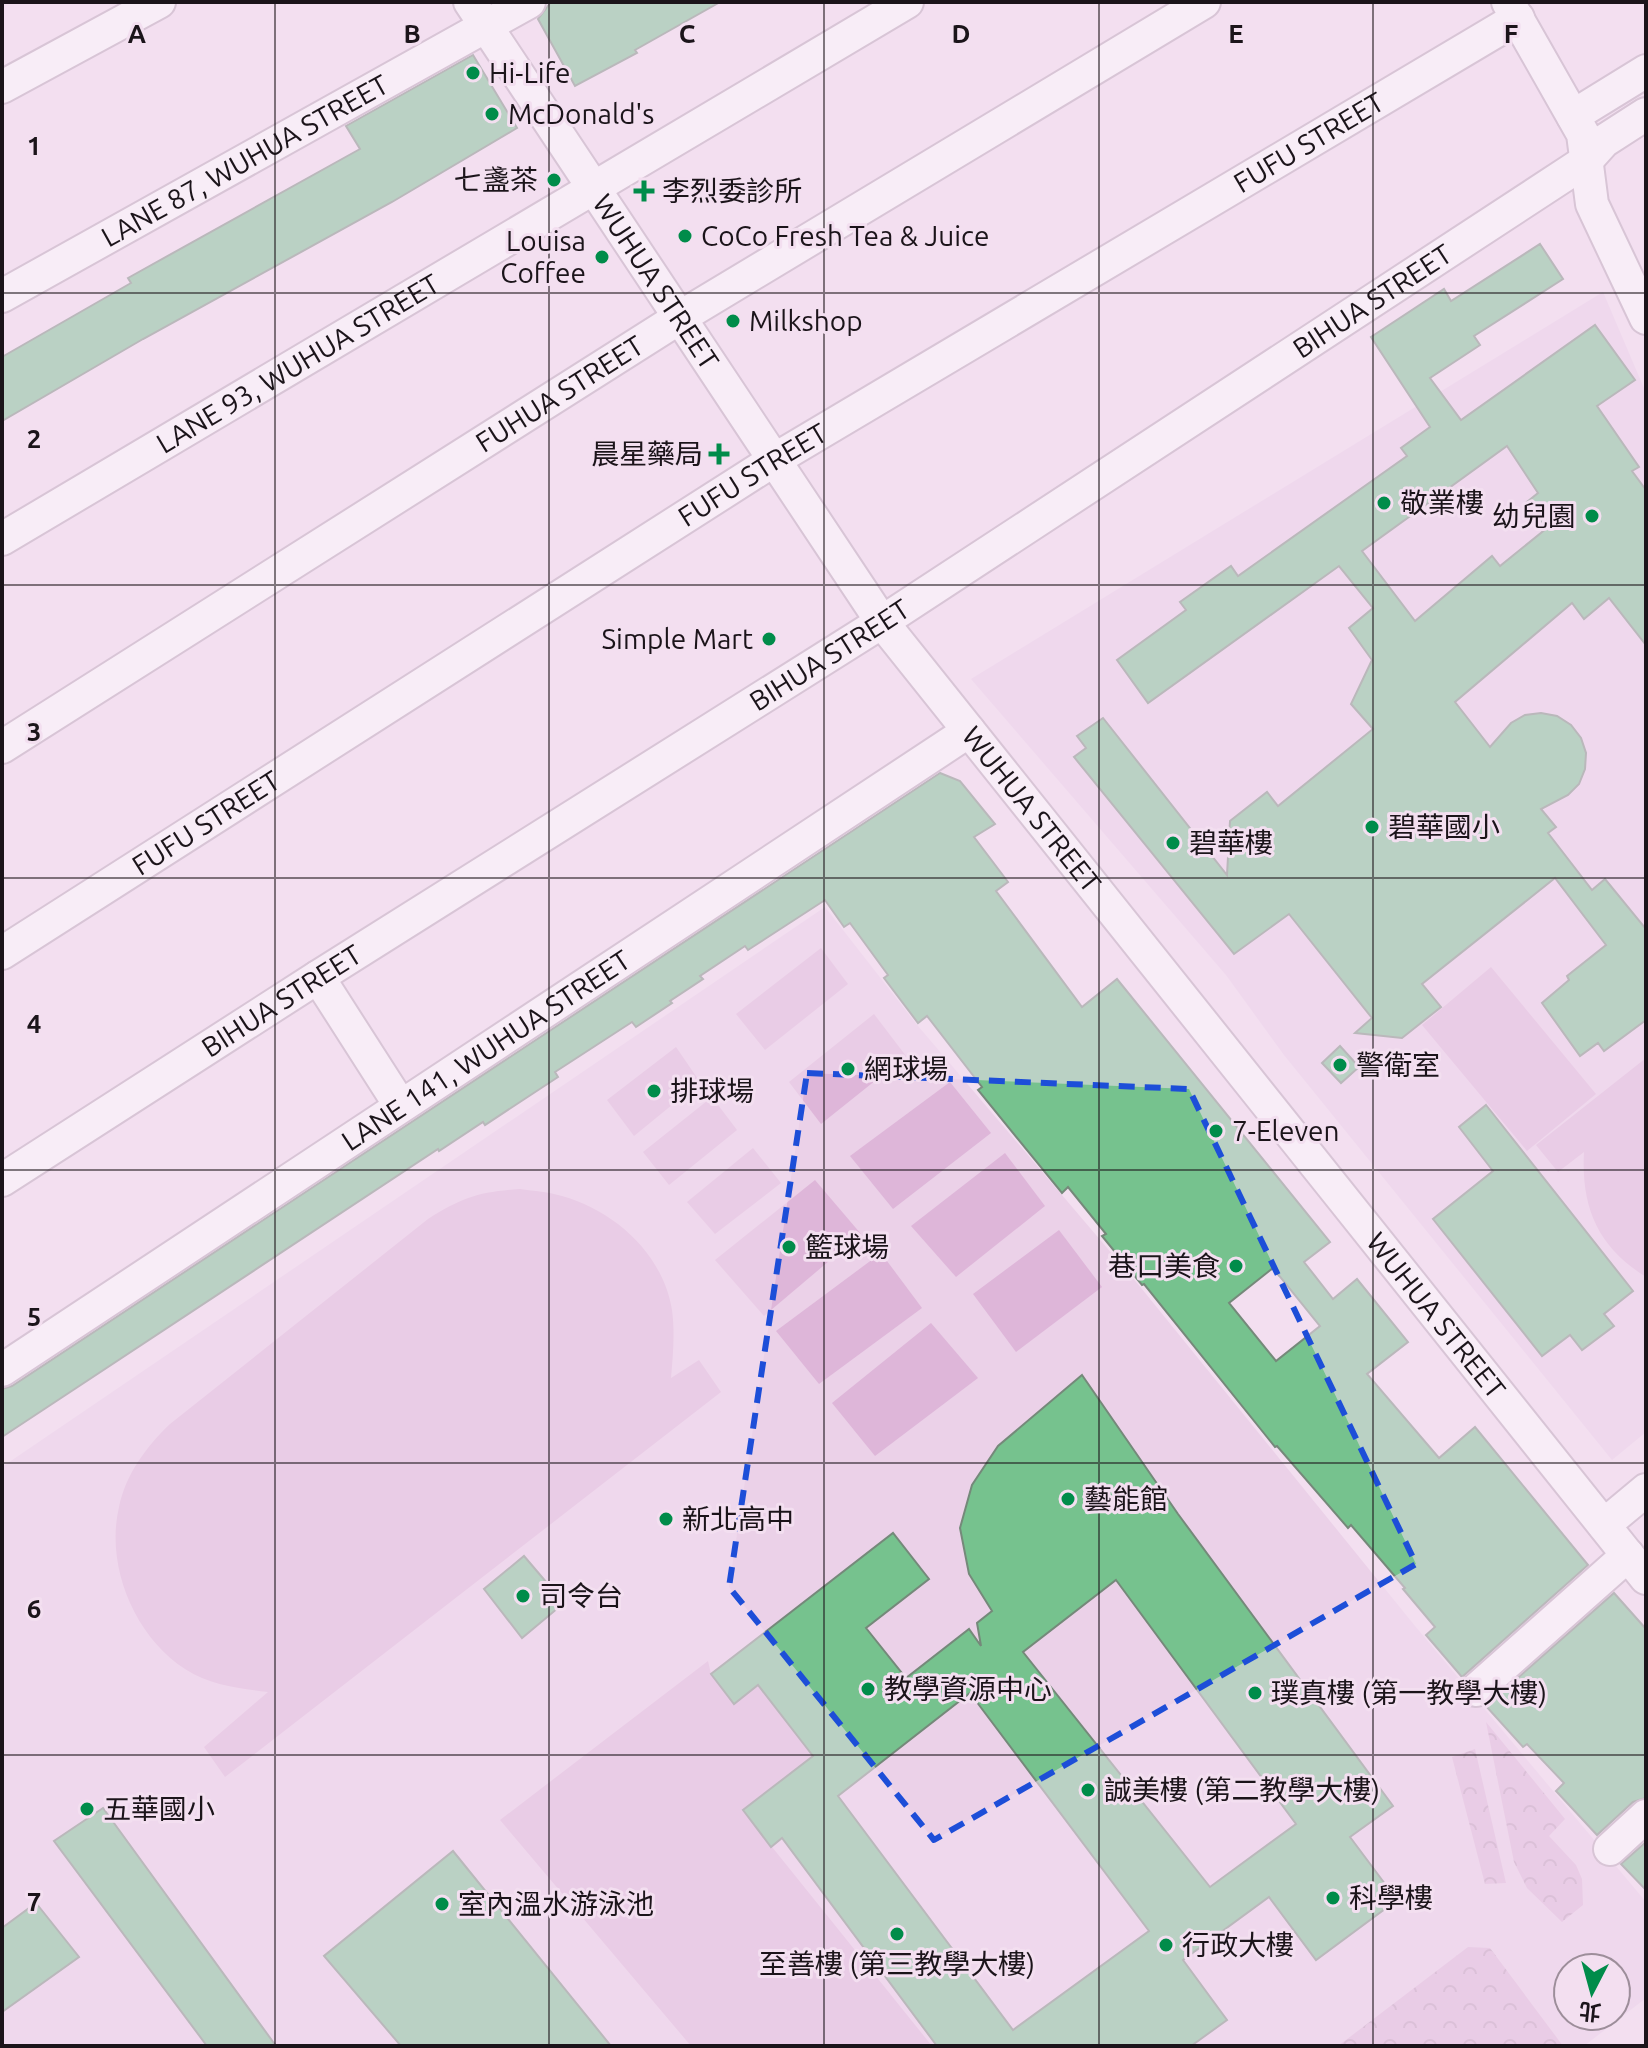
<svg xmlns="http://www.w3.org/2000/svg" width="1648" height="2048" viewBox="0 0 1648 2048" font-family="Ubuntu,'Noto Sans TC',sans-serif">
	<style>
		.built { fill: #ebd1e8; fill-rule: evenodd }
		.grass { fill: #deb6d9 }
		.park { fill: url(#park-crowns) }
		.building { fill: #76c28e; stroke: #75897a; stroke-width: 2; fill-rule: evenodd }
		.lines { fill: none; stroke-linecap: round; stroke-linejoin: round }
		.minor-casing { stroke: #b9a6b6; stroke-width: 36 }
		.minor { stroke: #fff; stroke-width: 32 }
		.marked { fill: none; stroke: #1d4ed8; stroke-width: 6; stroke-dasharray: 16 10; stroke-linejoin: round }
		.grid { fill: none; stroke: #1b141a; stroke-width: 2; stroke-opacity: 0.55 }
		.poi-dot { fill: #008c4a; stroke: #f3dff0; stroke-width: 3 }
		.labels { text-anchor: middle; stroke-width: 6; stroke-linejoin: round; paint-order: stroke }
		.poi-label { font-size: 28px; fill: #1b141a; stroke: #f3dff0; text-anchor: start }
		.street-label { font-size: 28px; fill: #1b141a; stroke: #f3dff0 }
		.grid-label { font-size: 26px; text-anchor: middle; font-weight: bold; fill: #1b141a; stroke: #f3dff0; stroke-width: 6; stroke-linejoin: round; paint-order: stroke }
	</style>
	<defs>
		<pattern id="park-crowns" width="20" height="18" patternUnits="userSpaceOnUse" patternTransform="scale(2)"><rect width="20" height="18" fill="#deb6d9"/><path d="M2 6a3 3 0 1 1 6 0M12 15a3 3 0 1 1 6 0" fill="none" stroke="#be9cba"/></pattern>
	</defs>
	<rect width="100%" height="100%" fill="#f3dff0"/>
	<g class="built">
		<path d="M1603,292L1646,393V1432L1612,1460L1284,1055L1226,975L971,679Z"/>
		<path d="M825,907L918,1026L1142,1289L1415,1626L1646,1902V1998L1584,2046H2V1467ZM1568,1968H1616V2016H1568Z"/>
	</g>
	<g class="grass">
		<path d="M821,948L848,984L765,1050L736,1014Z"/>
		<path d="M1491,967L1596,1094L1527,1151L1422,1025Z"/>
		<path d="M874,1014L906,1056L821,1124L789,1082Z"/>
		<path d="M676,1047L700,1082L634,1136L607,1100Z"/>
		<path d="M1646,1058V1277C1598,1247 1581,1208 1584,1152L1558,1172L1536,1145Z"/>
		<path d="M950,1082L991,1133L893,1209L850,1156Z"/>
		<path d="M712,1097L737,1130L669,1185L643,1152Z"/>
		<path d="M753,1148L781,1183L715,1234L687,1202Z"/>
		<path d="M1005,1153L1045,1206L956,1277L911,1226Z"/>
		<path d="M815,1180L861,1234L764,1316L715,1260Z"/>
		<path d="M520,1189C534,1191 549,1192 562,1196C615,1211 663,1254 672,1310C675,1333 673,1355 671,1378L699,1360L721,1392L225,1777L204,1747L268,1692C239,1688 211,1686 185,1669C135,1637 105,1566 119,1507C126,1474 146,1447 170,1424L428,1219C463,1197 479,1192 520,1189Z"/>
		<path d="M1059,1230L1102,1287L1016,1352L973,1294Z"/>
		<path d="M881,1253L922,1308L819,1384L776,1331Z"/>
		<path d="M931,1323L978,1378L875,1456L832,1403Z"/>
		<path d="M708,1661L711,1674L734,1704L758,1685L813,1756L743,1811L932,2046H691L500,1820Z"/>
	</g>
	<g class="park">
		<path d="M1486,1722L1565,1819L1549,1836L1576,1865L1582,1879L1583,1905L1562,1922L1527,1888L1514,1862Z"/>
		<path d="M1475,1749L1506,1883L1485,1884L1452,1757Z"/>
		<path d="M1468,1947L1490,1948L1563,2046H1338Z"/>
	</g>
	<g class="building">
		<path d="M551,2H720L635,50L637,53L575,86L538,19Z"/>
		<path d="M473,55L517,128L392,202L143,339L2,421V357L131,283L128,278L360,149L346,126Z"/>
		<path d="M1540,244L1563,279L1474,336L1480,345L1430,378L1461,420L1595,325L1635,380L1597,406L1639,467L1632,471L1646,490V645L1609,598L1584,619L1572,603L1455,702L1490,747L1511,723L1525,715L1541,713L1557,716L1571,725L1581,738L1586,753L1585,769L1579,784L1568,795L1541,809L1556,827L1548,833L1592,890L1605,879L1646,929V1020L1604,1051L1598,1043L1580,1056L1542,1003L1569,980L1567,976L1606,945L1555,878L1422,984L1441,1007L1402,1038L1355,1033L1372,1018L1289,914L1234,954L1074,757L1086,748L1077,736L1103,718L1227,875L1230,821L1267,792L1278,806L1373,729L1351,704L1372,660L1349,628L1373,608L1339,566L1148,703L1117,660L1186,610L1180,602L1231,566L1238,576L1407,456L1401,448L1430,427L1371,337L1444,289L1451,301ZM1507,446L1538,493L1527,502L1547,528L1500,566L1492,556L1415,621L1362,551Z"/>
		<path d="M940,773L960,781L995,824L974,837L1008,882L996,891L1082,1007L1117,979L1330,1242L1304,1262L1333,1299L1357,1279L1408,1342L1367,1374L1439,1458L1475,1427L1588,1565L1462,1677L1426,1635L1435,1627L1403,1589L1405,1588L1351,1525L1348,1528L1277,1446L1275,1447L1144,1284L1142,1285L1102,1236L1106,1234L1068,1187L1062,1193L978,1090L982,1087L927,1016L918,1023L884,978L888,975L850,923L844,927L825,900L748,950L745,946L700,976L703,979L670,1001L672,1003L636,1027L632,1022L555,1072L558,1077L485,1125L483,1122L439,1151L438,1149L2,1437V1389L12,1386ZM1273,1268L1320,1326L1276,1361L1229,1303Z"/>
		<path d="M1340,1046L1359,1067L1341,1083L1322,1063Z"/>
		<path d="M1486,1105L1633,1291L1604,1314L1614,1326L1582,1350L1570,1335L1542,1356L1433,1219L1493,1171L1459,1127Z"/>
		<path d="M1082,1375L1178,1514L1393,1806L1350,1837L1397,1900L1316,1960L1269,1897L1183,1960L1227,2020L1191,2046H937L782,1838L771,1847L743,1810L813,1756L758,1685L734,1704L711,1674L893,1533L929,1579L866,1628L906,1678L969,1629L981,1646L977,1623L992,1611L969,1574L960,1528L972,1485L998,1446ZM1116,1580L1296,1824L1210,1887L1023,1652ZM970,1693L1149,1931L1013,2030L838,1796Z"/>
		<path d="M524,1556L564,1603L522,1638L484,1589Z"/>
		<path d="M1614,1593L1646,1629V1798L1633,1802L1597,1835L1556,1791L1564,1783L1527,1744L1523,1747L1486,1706Z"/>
		<path d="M103,1808L276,2046H207L54,1841Z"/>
		<path d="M1646,1842V1890L1621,1864Z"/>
		<path d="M453,1851L611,2046H401L324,1956Z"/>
		<path d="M36,1903L79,1957L2,2012V1928Z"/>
	</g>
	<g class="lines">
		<defs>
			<g id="minor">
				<path id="s1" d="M470,2L882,622L1646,1578"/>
				<path d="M1508,2L1583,134L1592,204L1646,318"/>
				<path d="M2,87L159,2"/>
				<path d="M1573,116L1646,71"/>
				<path id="s2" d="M2,296L529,2"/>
				<path id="s3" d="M2,539L907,2"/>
				<path id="s4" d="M2,747L679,318L1204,2"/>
				<path id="s5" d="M2,953L774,460L1518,18"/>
				<path d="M318,977L400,1105"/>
				<path id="s6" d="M2,1180L318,977L882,622L1586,161L1604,141L1646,114"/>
				<path id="s7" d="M2,1370L969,731"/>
				<path d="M1604,1525L1646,1490"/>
				<path d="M1476,1690L1628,1555"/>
				<path d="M1610,1849L1646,1816"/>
			</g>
		</defs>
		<use href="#minor" class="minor-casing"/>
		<use href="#minor" class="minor"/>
	</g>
	<path d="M0 0H1648V2048H0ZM807,1073L1189,1089L1416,1564L934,1840L729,1587Z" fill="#f3dff0" fill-opacity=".55" fill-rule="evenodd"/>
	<path class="marked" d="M807,1073L1189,1089L1416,1564L934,1840L729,1587Z"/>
	<path class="grid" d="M275,2V2046M549,2V2046M824,2V2046M1099,2V2046M1373,2V2046M2,293H1646M2,585H1646M2,878H1646M2,1170H1646M2,1463H1646M2,1755H1646"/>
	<g class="poi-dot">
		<circle cx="473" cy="73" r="8"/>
		<circle cx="492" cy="114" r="8"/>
		<circle cx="554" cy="180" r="8"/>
		<path d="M640 179h8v8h8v8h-8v8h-8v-8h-8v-8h8z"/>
		<circle cx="685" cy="236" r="8"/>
		<circle cx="602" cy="257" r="8"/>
		<circle cx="733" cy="321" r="8"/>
		<path d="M715 442h8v8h8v8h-8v8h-8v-8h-8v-8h8z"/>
		<circle cx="1384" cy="503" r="8"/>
		<circle cx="1592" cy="516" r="8"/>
		<circle cx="769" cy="639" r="8"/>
		<circle cx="1372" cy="827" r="8"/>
		<circle cx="1173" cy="843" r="8"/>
		<circle cx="1340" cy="1065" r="8"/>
		<circle cx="848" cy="1069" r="8"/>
		<circle cx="654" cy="1091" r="8"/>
		<circle cx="1216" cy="1131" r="8"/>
		<circle cx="789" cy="1247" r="8"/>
		<circle cx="1236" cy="1266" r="8"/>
		<circle cx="1068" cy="1499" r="8"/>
		<circle cx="666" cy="1519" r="8"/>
		<circle cx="523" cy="1596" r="8"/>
		<circle cx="868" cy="1689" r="8"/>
		<circle cx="1255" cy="1693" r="8"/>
		<circle cx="1088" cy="1790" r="8"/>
		<circle cx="87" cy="1809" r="8"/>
		<circle cx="1333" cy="1898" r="8"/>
		<circle cx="442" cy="1904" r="8"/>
		<circle cx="897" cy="1934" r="8"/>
		<circle cx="1166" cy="1945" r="8"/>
	</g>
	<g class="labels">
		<g class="poi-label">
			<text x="489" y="83">Hi-Life</text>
			<text x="508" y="124">McDonald's</text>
			<text x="538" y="190" text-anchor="end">七盞茶</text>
			<text x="662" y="201">李烈委診所</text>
			<text x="701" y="246">CoCo Fresh Tea &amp; Juice</text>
			<text x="586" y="251" text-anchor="end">Louisa<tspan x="586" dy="32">Coffee</tspan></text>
			<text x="749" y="331">Milkshop</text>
			<text x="703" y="464" text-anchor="end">晨星藥局</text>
			<text x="1400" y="513">敬業樓</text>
			<text x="1576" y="526" text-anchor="end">幼兒園</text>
			<text x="753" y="649" text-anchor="end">Simple Mart</text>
			<text x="1388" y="837">碧華國小</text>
			<text x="1189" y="853">碧華樓</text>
			<text x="1356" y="1075">警衛室</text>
			<text x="864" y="1079">網球場</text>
			<text x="670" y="1101">排球場</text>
			<text x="1232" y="1141">7-Eleven</text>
			<text x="805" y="1257">籃球場</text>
			<text x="1220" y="1276" text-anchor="end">巷口美食</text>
			<text x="1084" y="1509">藝能館</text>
			<text x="682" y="1529">新北高中</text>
			<text x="539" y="1606">司令台</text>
			<text x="884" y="1699">教學資源中心</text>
			<text x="1271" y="1703">璞真樓 (第一教學大樓)</text>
			<text x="1104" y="1800">誠美樓 (第二教學大樓)</text>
			<text x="103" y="1819">五華國小</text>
			<text x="1349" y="1908">科學樓</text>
			<text x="458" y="1914">室內溫水游泳池</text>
			<text x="1182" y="1955">行政大樓</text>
			<text x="897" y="1974" text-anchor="middle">至善樓 (第三教學大樓)</text>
		</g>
		<g class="street-label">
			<text dy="10" stroke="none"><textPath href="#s5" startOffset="1538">FUFU STREET</textPath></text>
			<text dy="10" stroke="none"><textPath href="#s2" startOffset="278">LANE 87, WUHUA STREET</textPath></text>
			<text dy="10" stroke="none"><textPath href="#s1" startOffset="336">WUHUA STREET</textPath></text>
			<text dy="10" stroke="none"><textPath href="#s6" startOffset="1628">BIHUA STREET</textPath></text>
			<text dy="10" stroke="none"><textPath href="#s3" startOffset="344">LANE 93, WUHUA STREET</textPath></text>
			<text dy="10" stroke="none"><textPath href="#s4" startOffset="660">FUHUA STREET</textPath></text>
			<text dy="10" stroke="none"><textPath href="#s5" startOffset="890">FUFU STREET</textPath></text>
			<text dy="10" stroke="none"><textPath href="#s6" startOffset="980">BIHUA STREET</textPath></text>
			<text dy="10" stroke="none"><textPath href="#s1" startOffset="984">WUHUA STREET</textPath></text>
			<text dy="10" stroke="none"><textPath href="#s5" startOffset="242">FUFU STREET</textPath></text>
			<text dy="10" stroke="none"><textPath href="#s6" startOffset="332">BIHUA STREET</textPath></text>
			<text dy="10" stroke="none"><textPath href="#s7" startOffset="580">LANE 141, WUHUA STREET</textPath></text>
			<text dy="10" stroke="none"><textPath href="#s1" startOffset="1632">WUHUA STREET</textPath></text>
		</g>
	</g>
	<g class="grid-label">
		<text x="137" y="43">A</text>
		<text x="412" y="43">B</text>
		<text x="687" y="43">C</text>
		<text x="961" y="43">D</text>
		<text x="1236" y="43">E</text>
		<text x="1511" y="43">F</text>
		<text x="34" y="155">1</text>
		<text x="34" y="448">2</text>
		<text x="34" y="741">3</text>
		<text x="34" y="1033">4</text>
		<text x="34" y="1326">5</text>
		<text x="34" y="1618">6</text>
		<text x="34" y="1911">7</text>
	</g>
	<rect width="1648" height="2048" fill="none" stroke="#1b141a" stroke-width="8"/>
	<g transform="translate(1592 1992) rotate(186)"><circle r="38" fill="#f3dff0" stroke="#9d8e9a" stroke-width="2"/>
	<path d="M0-6L14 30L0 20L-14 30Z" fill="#008c4a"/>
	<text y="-12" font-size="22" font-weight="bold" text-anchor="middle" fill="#1b141a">北</text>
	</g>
</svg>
